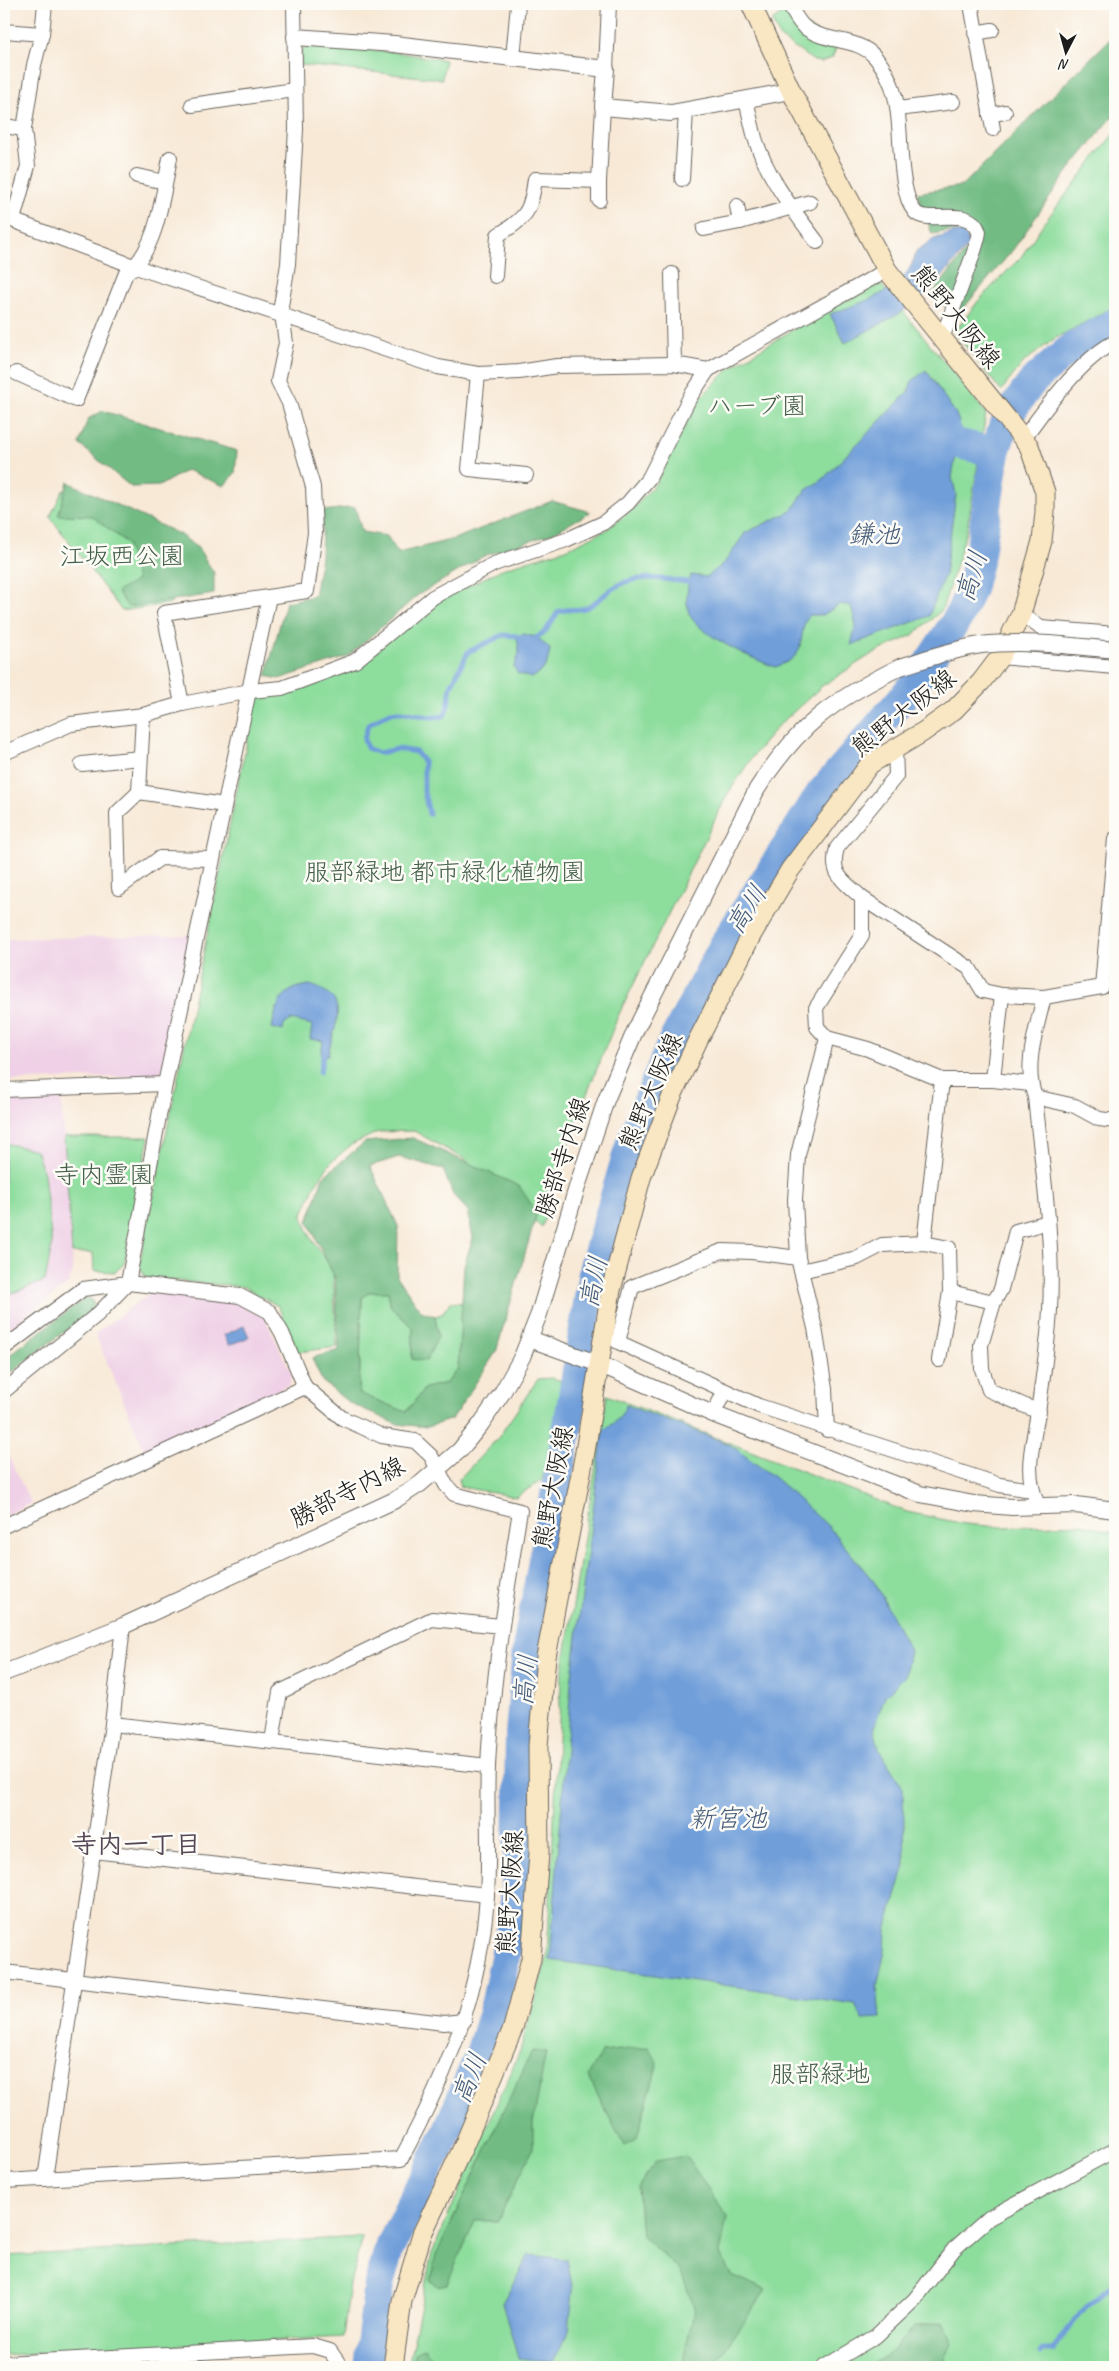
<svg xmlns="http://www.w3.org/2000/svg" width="1119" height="2371" viewBox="0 0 1119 2371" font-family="Caveat,'Klee One',sans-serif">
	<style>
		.built { fill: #efd0e6 }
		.green { fill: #8ddd9d; stroke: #547c5c }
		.forest { fill: #72bc84; stroke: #476c50; fill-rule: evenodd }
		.water { fill: #709ed9; stroke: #465d7a }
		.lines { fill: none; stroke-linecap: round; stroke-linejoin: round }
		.stream { stroke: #709ed9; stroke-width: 5 }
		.river { stroke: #709ed9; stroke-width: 30 }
		.minor-casing { stroke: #69645d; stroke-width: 16 }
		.tertiary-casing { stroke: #69645d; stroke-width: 18 }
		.secondary-casing { stroke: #69645d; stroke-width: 21 }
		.minor { stroke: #fff; stroke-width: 14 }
		.tertiary { stroke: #fff; stroke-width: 16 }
		.secondary { stroke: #f9e7c3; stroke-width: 19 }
		.tertiary-bridge-casing { stroke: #69645d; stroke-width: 18; stroke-linecap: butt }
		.tertiary-bridge { stroke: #fff; stroke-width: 16 }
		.labels { text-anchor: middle; stroke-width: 5; stroke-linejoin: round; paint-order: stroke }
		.street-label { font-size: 25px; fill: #1c1c1c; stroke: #fdfcf7 }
		.park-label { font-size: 25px; fill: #446049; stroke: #fdfcf7 }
		.water-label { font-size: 26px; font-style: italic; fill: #465d7a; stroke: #fdfcf7 }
		.neighbourhood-label { font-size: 26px; font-weight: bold; fill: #554756; stroke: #fdfcf7 }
	</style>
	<rect width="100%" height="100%" fill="#fdfcf7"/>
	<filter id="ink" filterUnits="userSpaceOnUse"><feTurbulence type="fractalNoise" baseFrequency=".02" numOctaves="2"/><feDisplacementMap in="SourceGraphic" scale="10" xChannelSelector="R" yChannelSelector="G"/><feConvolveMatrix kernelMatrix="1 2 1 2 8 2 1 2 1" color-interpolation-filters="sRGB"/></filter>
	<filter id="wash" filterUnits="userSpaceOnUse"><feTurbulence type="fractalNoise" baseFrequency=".0096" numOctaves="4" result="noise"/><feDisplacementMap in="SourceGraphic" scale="20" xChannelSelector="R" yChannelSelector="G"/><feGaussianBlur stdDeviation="1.12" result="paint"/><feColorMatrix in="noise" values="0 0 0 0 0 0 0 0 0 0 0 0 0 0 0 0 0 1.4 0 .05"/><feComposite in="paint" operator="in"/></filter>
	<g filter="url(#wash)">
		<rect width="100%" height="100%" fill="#f8e9d7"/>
		<g class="built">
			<path d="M190,935L161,1075L4,1081V939Z"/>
			<path d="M61,1097L73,1272L68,1284L4,1332V1099Z"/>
			<path d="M150,1293L237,1303L265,1318L292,1375L289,1385L145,1452L95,1334Z"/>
			<path d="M4,1447L31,1503L4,1516Z"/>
		</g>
		<g class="green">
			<path d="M785,11L837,46L832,58L822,62L814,61L780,38L772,21Z"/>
			<path d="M307,45L394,52L445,60L442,79L301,65V51Z"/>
			<path d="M1115,132V306L1054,339L1024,362L1001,391L956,334L959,326L979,300L1021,257L1043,224Z"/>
			<path d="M880,283L986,413L967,530L942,610L913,635L872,654L822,686L777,727L753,756L727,795L619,1014L574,1126L542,1227L466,1160L414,1131L378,1132L351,1145L331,1162L314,1187L302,1216L311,1238L333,1270L337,1347L298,1352L278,1306L244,1287L146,1278L139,1266L256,698L287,693L356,668L433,604L502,569L566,549L606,530L632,510L656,483L700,398L730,368L810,319Z"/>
			<path d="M63,490L163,533L157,562L172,603L122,611L50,517Z"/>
			<path d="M64,1137H149L124,1264L115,1272L94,1271L93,1253H72Z"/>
			<path d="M4,1143L36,1150L44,1174L52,1245L45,1281L4,1296Z"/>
			<path d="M388,1291L391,1307L413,1328L412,1359L438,1337L435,1316L442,1314L450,1302L462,1303L458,1368L447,1383L425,1388L406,1412L359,1394L362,1298L369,1292Z"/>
			<path d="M552,1378L562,1381L561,1401L542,1480L516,1497L461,1487L459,1479L498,1438L538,1379Z"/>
			<path d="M607,1395L907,1512L965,1524L1002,1527L1082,1524L1115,1533V2367H408L432,2253L520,2051L547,1957L561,1680Z"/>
			<path d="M362,2237L350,2284L343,2337L4,2355V2256Z"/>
		</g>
		<g class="forest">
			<path d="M1115,34V114L1069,170L1012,251L955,318L933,293L969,247L970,234L962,229L932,234L917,193L962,186Z"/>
			<path d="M103,411L237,451L235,473L224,486L187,470L159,486L131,487L79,444L88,419Z"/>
			<path d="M68,482L179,534L198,548L214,573V594L128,607L117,592L137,580L127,543L92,516L58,515Z"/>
			<path d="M552,501L591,512L551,534L484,556L418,595L347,657L279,679L266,676L286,602L314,596L321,557L323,511L355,507L362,532L387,536L398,553L454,539Z"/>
			<path d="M413,1138L519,1186L537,1213L496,1352L452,1419L428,1427L396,1424L348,1402L322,1381L312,1358L339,1350L335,1278L308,1222L323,1177L365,1142ZM399,1157L443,1169L453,1195L468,1211L473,1238L464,1266L458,1368L447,1383L425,1388L406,1412L359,1393L362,1298L369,1292H388L391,1307L413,1328L412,1359L426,1361L438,1337L435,1316L421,1311L397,1276L398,1226L370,1166Z"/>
			<path d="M85,1298L91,1299L94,1304L93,1309L7,1376L4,1375V1359Z"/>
			<path d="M648,2047L658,2062L637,2138L624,2146L588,2076L602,2052Z"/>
			<path d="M532,2051L546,2052L533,2123V2149L498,2221H475L447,2284L438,2286L430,2280L436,2255Z"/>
			<path d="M686,2156L727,2217L720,2254L731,2275L766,2290L713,2367H687L683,2361L695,2308L680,2271L642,2236L638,2187L656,2161Z"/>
			<path d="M943,2321L952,2343L942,2367H865L886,2357L914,2327Z"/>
			<path d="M424,2348L431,2356L430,2367H412L415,2353Z"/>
		</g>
		<g class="water">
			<path d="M955,232L963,233L968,239V246L929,292L897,315L845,343L830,314C862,302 909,291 916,251L934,239Z"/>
			<path d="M926,370L956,414L961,428L952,477L956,494L945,574L929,616L851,645L856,625L851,606L840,604L823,615H810C798,626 806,647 793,658C789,662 781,664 776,667C756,661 695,633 689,613C685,601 687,587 691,575L707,577L725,562L745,533L791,511L806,490L822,480L908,392L912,381Z"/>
			<path d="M523,634L537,637L550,649C548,664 545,671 531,678L518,674L514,667L519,653L517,636Z"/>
			<path d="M310,985C353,998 334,1024 328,1055H321L323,1041L310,1039L312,1025L291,1020L284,1025L283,1031L272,1028C277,1002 282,988 310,985Z"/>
			<path d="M244,1326L249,1337L229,1345L224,1335Z"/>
			<path d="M626,1405L729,1444L775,1478L828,1526L875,1583L910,1651L905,1676L885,1696L874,1727L879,1749L903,1788L905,1865L886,1931L885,1951L877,1986L880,2018L863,2019L855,2004L550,1960L571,1684L603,1430C615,1423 621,1418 626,1405Z"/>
			<path d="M529,2255L567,2259L573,2291L569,2330L553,2362L518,2358L502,2303Z"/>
		</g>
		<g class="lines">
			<g class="stream">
				<path d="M537,637L545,632L558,612C567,608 576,611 585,608C598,603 605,592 617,586C638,573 665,580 689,582"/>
				<path d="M429,814L424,792V762L416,752L398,749L379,753L367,748L364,739L368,725C376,720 387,712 397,712C414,711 425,720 444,716L448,706L451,686L468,652L503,635L517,636"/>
				<path d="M320,1072L323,1055"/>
				<path d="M1040,2354L1042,2350H1052L1087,2305L1115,2282"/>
			</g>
			<g class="river">
				<path d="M959,444L995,452"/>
				<path d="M368,2367L379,2284L389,2249L446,2134L480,2054L496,2002L511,1927L518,1867L520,1734L527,1649L571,1408L594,1267L631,1142L672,1043L726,941L820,794L915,683L958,618L971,589L980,554L995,452L1003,428L1014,407L1033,381L1072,347L1115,323"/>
			</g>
		</g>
	</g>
	<g filter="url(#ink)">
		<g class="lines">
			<defs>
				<g id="minor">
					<path d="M788,4C793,11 797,20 803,26C824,44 857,36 875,57C908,94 895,143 905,187C907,196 909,205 915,212C927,226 970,204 979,232C981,238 947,323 942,339"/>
					<path d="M971,4L993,129"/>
					<path d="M4,31L42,34"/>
					<path d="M975,33L992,30"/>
					<path d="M513,58L518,4"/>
					<path d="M606,69L609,4"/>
					<path d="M746,100C749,113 752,126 755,138C767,177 793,210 817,242"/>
					<path d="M192,105L294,90"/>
					<path d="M898,109L953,102"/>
					<path d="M990,115L1005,112"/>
					<path d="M4,126L24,129"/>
					<path d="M137,176L165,182"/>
					<path d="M682,179L686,111"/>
					<path d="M599,200V181"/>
					<path d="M737,206L740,222"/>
					<path d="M4,217L136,267L438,367L478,374L519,372L557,366L674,364L708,370L887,270"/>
					<path d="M13,220L28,166L24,129L34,65L42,34L45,4"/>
					<path d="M704,229L740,222L810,202"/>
					<path d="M672,274L674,364"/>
					<path d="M495,276L498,235C526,218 531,212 535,179L599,181L603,107"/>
					<path d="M16,373L76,400L126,273C157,253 163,193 170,158"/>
					<path d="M478,374L469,469L526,475"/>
					<path d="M1024,438C1045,408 1082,358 1115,342"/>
					<path d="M1021,614L1041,628L1115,634"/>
					<path d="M1000,657L1115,667"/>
					<path d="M182,704L164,613L307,591L315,533L313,487L289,403L278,381L286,343L281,306L288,264L296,129L294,4"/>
					<path d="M895,748L896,776L837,848C829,875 844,881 862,898V935L816,1008L817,1027L827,1038L868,1049L942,1080H993L1030,1084"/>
					<path d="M4,753L71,724L143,715"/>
					<path d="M82,764L140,758"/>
					<path d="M139,792L224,805"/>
					<path d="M212,859L160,858L119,888L117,813L139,792L143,715L182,704L250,691L282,688L355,661L433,597L494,564L566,540L603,523L628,503L649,478L690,397L708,370"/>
					<path d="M862,898L969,968L983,991L1002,995"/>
					<path d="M827,1038L798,1155L795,1200L798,1258L815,1328L825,1389L827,1430"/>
					<path d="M993,1080L1002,995L1044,997"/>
					<path d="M4,1090L165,1084"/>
					<path d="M1035,1097L1075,1106L1099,1119L1115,1121"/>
					<path d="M924,1243L942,1080"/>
					<path d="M798,1258L752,1252L722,1251L632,1287L618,1342L759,1406L1000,1485L1031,1490"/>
					<path d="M801,1271L857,1258L882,1245L924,1243L949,1248L950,1292L939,1360"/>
					<path d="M950,1292L994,1302"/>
					<path d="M4,1348L83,1289L128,1283L240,1296L270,1312L282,1333L305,1387L342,1418L382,1436L415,1441L431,1456L446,1485L454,1494L520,1511C506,1596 492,1681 488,1766C486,1809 490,1852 487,1895C481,1992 447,2074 401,2159L4,2181"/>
					<path d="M4,1391L98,1314L128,1283L165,1084L269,597"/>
					<path d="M1039,1412L989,1390L982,1369L981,1345L994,1302L1001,1289L1016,1231L1048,1222"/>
					<path d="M713,1414L725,1391"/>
					<path d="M1038,1505C1023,1471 1033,1446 1038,1412C1043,1378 1048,1343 1050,1310C1054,1239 1042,1167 1035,1097C1023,1066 1037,1028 1044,997L1102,987L1115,839"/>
					<path d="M4,1526L305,1387"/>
					<path d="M112,1724L488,1766"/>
					<path d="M272,1741L280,1692L432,1619L501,1626"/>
					<path d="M93,1851L487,1895"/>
					<path d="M4,1972L444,2023L464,2021"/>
					<path d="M45,2179L112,1724L123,1626"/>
					<path d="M4,2363L313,2346L330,2351L341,2367"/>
					<path d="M824,2367L876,2336L915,2299L954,2249L989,2218L1115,2150"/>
				</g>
				<g id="tertiary">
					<path d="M295,37L394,44L606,69L603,107L671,113L791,91"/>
					<path d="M530,1339L599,1364L713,1414L920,1494L974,1504L1012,1507L1076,1505L1115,1510"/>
					<path d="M4,1673L123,1626L395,1500L420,1484L460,1450L481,1424L502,1393L522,1357L539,1314L578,1184L606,1100L635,1031L757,789C798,725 833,700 900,667"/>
				</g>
				<path id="secondary" d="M393,2367L402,2301L422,2234L465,2143L513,2028L531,1959L539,1853L538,1746L546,1657L585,1452L611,1290L641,1178L672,1096L697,1042L751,936L790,870L870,764L923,732L954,710L981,682L1000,657L1021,614L1042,541L1045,512V492L1029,446L887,270L791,91L751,4"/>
			</defs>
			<use href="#minor" class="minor-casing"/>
			<use href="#tertiary" class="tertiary-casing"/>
			<use href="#secondary" class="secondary-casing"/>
			<use href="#minor" class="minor"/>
			<use href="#tertiary" class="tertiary"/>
			<use href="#secondary" class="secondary"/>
			<defs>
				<path id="tertiary-bridge" d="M900,667C926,659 953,649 981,645C1026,640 1071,646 1115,650"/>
			</defs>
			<use href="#tertiary-bridge" class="tertiary-bridge-casing"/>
			<use href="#tertiary-bridge" class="tertiary-bridge"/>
		</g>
	</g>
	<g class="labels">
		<g class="street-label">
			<text transform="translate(957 316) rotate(51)" y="9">熊野大阪線</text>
			<text transform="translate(903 712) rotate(-38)" y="9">熊野大阪線</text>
			<text transform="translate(650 1091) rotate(-67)" y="9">熊野大阪線</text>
			<text transform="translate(562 1157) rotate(-72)" y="9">勝部寺内線</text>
			<text transform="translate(552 1487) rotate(-79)" y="9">熊野大阪線</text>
			<text transform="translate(347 1491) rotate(-27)" y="9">勝部寺内線</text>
			<text transform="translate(509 1892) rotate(-86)" y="9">熊野大阪線</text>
		</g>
		<g class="park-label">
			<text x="757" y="414">ハーブ園</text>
			<text x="122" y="564">江坂西公園</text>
			<text x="445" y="880">服部緑地 都市緑化植物園</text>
			<text x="104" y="1183">寺内霊園</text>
			<text x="820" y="2082">服部緑地</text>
		</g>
		<g class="water-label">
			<text x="874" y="543">鎌池</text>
			<text transform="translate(971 576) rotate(-73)" y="9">高川</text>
			<text transform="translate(746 909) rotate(-57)" y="9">高川</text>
			<text transform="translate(593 1282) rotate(-78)" y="9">高川</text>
			<text transform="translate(525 1680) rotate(-84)" y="9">高川</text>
			<text x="728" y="1827">新宮池</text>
			<text transform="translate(469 2078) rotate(-68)" y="9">高川</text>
		</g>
		<g class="neighbourhood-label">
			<text x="136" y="1853">寺内一丁目</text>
		</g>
	</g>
	<rect width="1119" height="2371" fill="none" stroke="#fdfcf7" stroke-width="20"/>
	<g transform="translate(1066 52) rotate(186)" stroke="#fdfcf7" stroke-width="4" paint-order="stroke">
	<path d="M0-4L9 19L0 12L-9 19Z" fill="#1c1c1c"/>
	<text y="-8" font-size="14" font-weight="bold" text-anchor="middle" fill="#1c1c1c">N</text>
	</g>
</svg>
